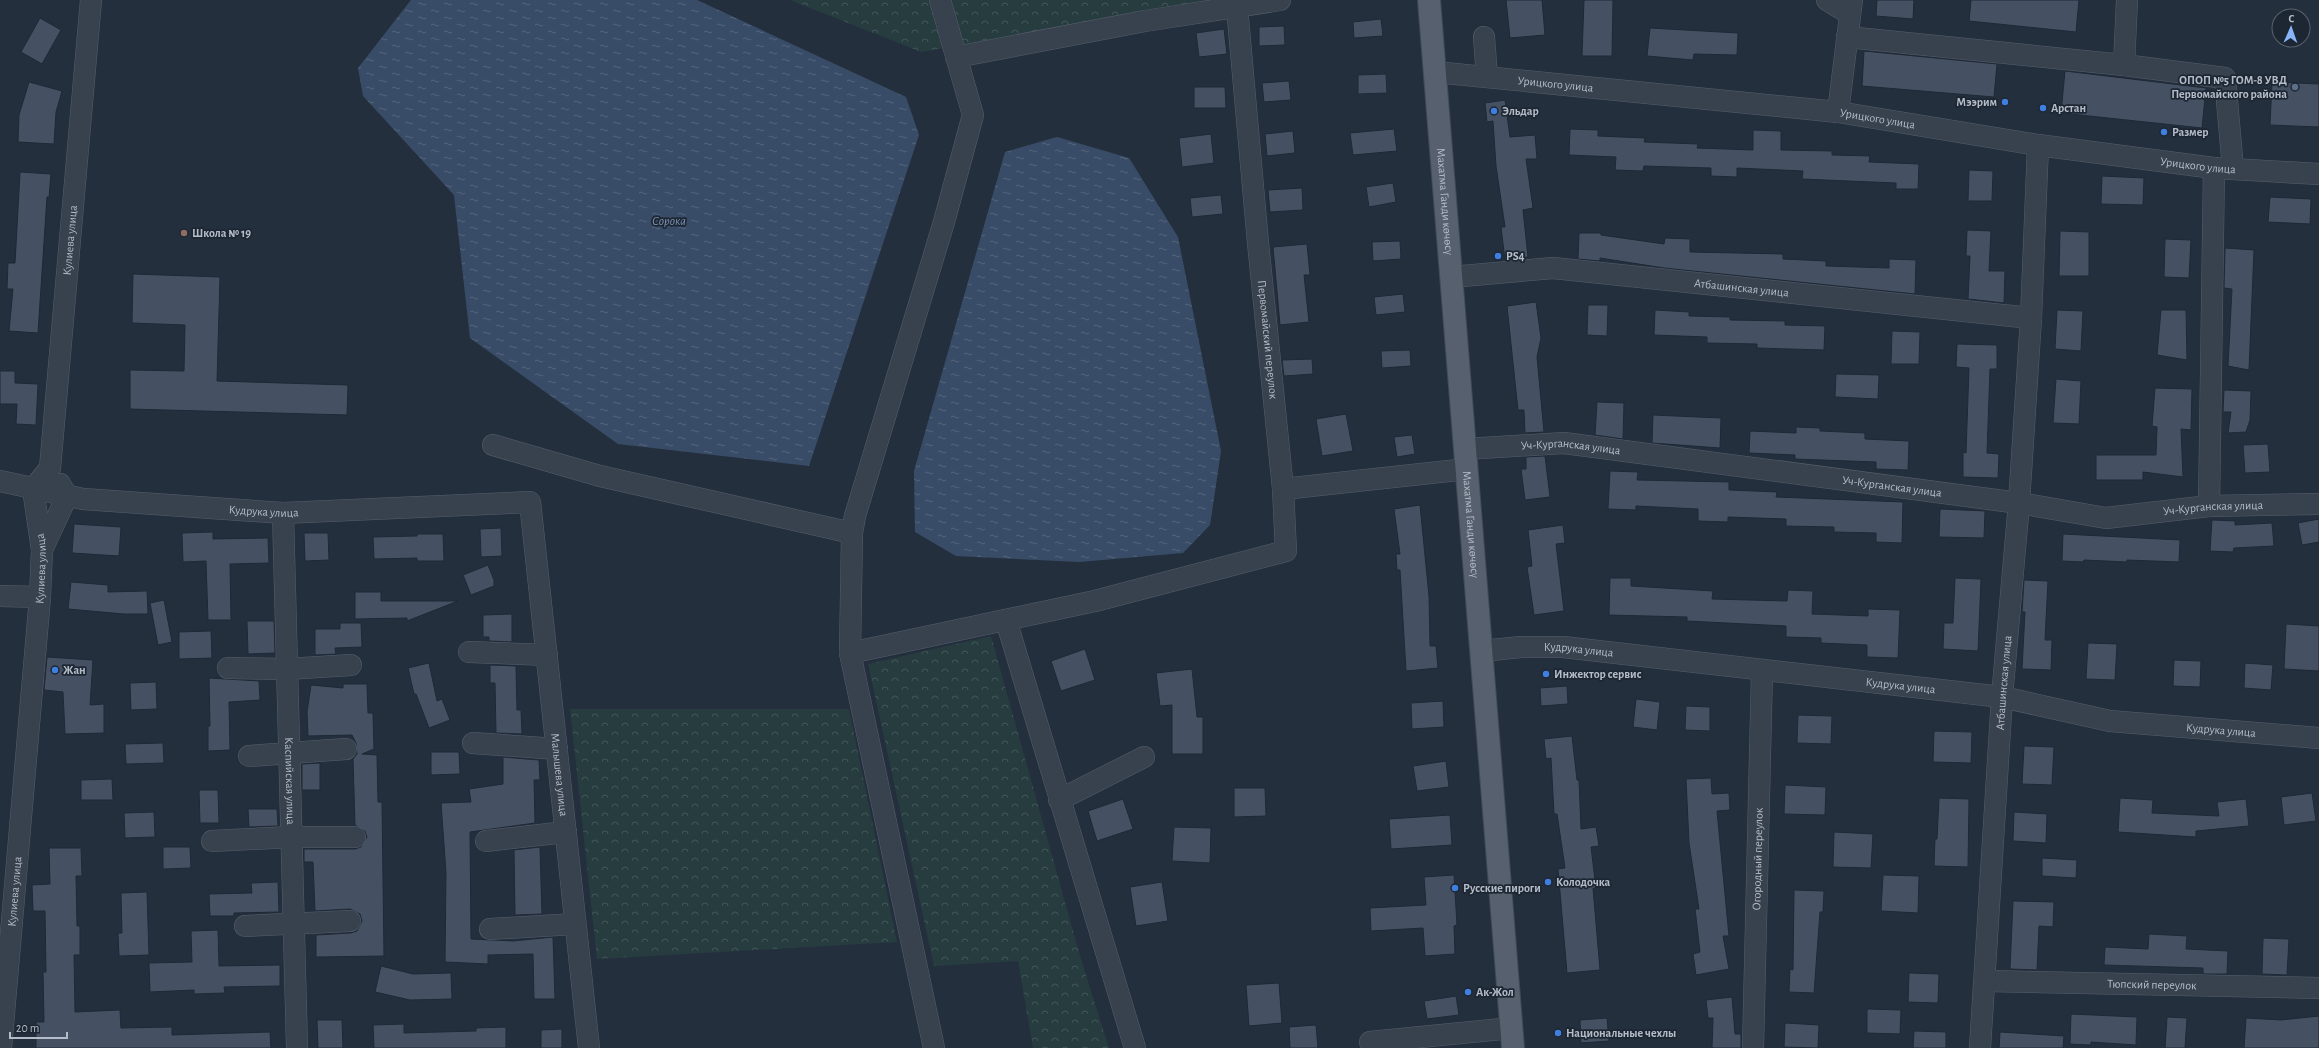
<svg xmlns="http://www.w3.org/2000/svg" width="2319" height="1048" viewBox="0 0 2319 1048" font-family="'Alegreya Sans',sans-serif">
	<style>
		.forest { fill: url(#forest-crowns) }
		.water { fill: url(#water-ripples) }
		.building { fill: #455162; stroke: #1f2835 }
		.lines { fill: none; stroke-linecap: round; stroke-linejoin: round }
		.minor-casing { stroke: #565f6c; stroke-width: 22 }
		.major-casing { stroke: #414a57; stroke-width: 24 }
		.minor { stroke: #38414e; stroke-width: 21 }
		.major { stroke: #56606e; stroke-width: 22 }
		.service-dot { fill: #5c6f8a; stroke: #1d2633; stroke-width: 1.5 }
		.shop-dot { fill: #3f7fe0; stroke: #1d2633; stroke-width: 1.5 }
		.education-dot { fill: #8d6e63; stroke: #1d2633; stroke-width: 1.5 }
		.labels { text-anchor: middle; stroke-width: 3.5; stroke-linejoin: round; paint-order: stroke }
		.poi-label { font-size: 12px; font-weight: bold; fill: #b4bcc9; stroke: #1d2633; text-anchor: start }
		.street-label { font-size: 12px; fill: #b4bcc9; stroke: #1d2633 }
		.water-label { font-size: 13px; font-style: italic; fill: #7c92b1; stroke: #1d2633 }
	</style>
	<defs>
		<pattern id="forest-crowns" width="20" height="18" patternUnits="userSpaceOnUse"><rect width="20" height="18" fill="#263c3f"/><path d="M2 6a3 3 0 1 1 6 0M12 15a3 3 0 1 1 6 0" fill="none" stroke="#435659"/></pattern>
		<pattern id="water-ripples" width="26" height="14" patternUnits="userSpaceOnUse"><rect width="26" height="14" fill="#394c67"/><path d="M2 4q2-2 4 0t4 0M15 11q2-2 4 0t4 0" fill="none" stroke="#53647b"/></pattern>
	</defs>
	<rect width="100%" height="100%" fill="#242f3e"/>
	<g class="forest">
		<path d="M790,0H1226L921,52Z"/>
		<path d="M991,636L1080,956L1109,1048H1033L1018,961L934,966L868,664Z"/>
		<path d="M570,709H849L897,942L597,959Z"/>
	</g>
	<g class="water">
		<path d="M411,0H697L906,97L919,135L809,466L618,444L470,338L454,195L363,96L358,68Z"/>
		<path d="M1057,137L1129,158L1178,237L1221,451L1210,525L1183,553L1079,562L956,556L915,532L914,471L1005,152Z"/>
	</g>
	<g class="building">
		<path d="M1506,0H1542L1545,35L1510,38Z"/>
		<path d="M1584,0H1613L1612,56H1582Z"/>
		<path d="M1877,0H1914L1913,19L1876,16Z"/>
		<path d="M1971,0H2079L2076,32L1969,21Z"/>
		<path d="M40,18L61,30L42,64L21,52Z"/>
		<path d="M1381,19L1383,36L1354,38L1353,22Z"/>
		<path d="M1284,26L1285,45L1259,46V27Z"/>
		<path d="M1650,28L1738,33L1737,55L1694,54L1693,60L1647,56Z"/>
		<path d="M1224,29L1227,54L1199,57L1196,33Z"/>
		<path d="M1864,51L1997,64L1994,97L1862,86Z"/>
		<path d="M2065,71L2206,88L2202,128L2061,113Z"/>
		<path d="M1386,74L1387,93L1358,94V75Z"/>
		<path d="M1289,81L1291,100L1264,102L1262,83Z"/>
		<path d="M29,82L62,91L56,112L54,144L18,142L19,115Z"/>
		<path d="M2272,82L2319,84V127L2270,125Z"/>
		<path d="M1194,87H1225L1226,108H1194Z"/>
		<path d="M1505,100L1510,137L1535,135L1537,159H1526L1533,208L1523,210L1528,257L1505,260L1501,227H1505L1496,166L1493,121L1487,122L1485,103Z"/>
		<path d="M1394,129L1397,151L1353,155L1350,133Z"/>
		<path d="M1570,129L1598,130V136L1645,138L1644,142L1698,144L1697,148L1753,150V130L1781,131V150L1832,151V155L1870,156L1869,162L1919,164L1918,189H1896V183L1802,179L1803,171L1737,168V177L1711,176V168L1644,166L1643,171L1615,170L1616,157L1569,155Z"/>
		<path d="M1293,131L1295,153L1267,156L1265,134Z"/>
		<path d="M1211,134L1214,163L1182,167L1179,138Z"/>
		<path d="M1969,170L1993,171L1992,201H1968Z"/>
		<path d="M20,172L51,174L49,197H47L38,333L9,331L13,289H7L8,263H15Z"/>
		<path d="M2102,176L2144,178L2143,205L2101,204Z"/>
		<path d="M1393,183L1396,202L1369,207L1366,187Z"/>
		<path d="M1302,188L1303,210L1270,212L1268,190Z"/>
		<path d="M1221,195L1223,214L1192,217L1190,198Z"/>
		<path d="M2270,197L2311,199L2310,224L2268,222Z"/>
		<path d="M1967,230L1991,231L1989,271H2005L2004,303L1968,299L1970,256H1966Z"/>
		<path d="M2060,231L2089,232V276H2059Z"/>
		<path d="M1579,233H1601V235L1664,244L1665,238L1690,239V252L1783,254V259L1826,261V266L1889,268V259L1916,260L1915,294L1664,268L1600,258V261L1578,259Z"/>
		<path d="M2165,239L2191,240L2189,278L2164,277Z"/>
		<path d="M1400,241L1401,259L1373,261L1372,242Z"/>
		<path d="M1307,244L1310,275H1304L1309,322L1280,325L1273,247Z"/>
		<path d="M2225,248L2254,250L2249,370L2228,366L2232,289L2224,288Z"/>
		<path d="M133,274L220,277L217,381L348,385L347,415L130,409V370L184,371L185,325L132,323Z"/>
		<path d="M1403,294L1405,312L1376,315L1374,297Z"/>
		<path d="M1536,302L1541,338L1537,357L1544,432L1525,433L1524,410H1518L1507,306Z"/>
		<path d="M1588,305H1608L1607,336L1587,335Z"/>
		<path d="M1655,310L1689,312V316L1730,317V320L1785,321V325L1825,326L1824,350L1757,348V344L1707,343V337L1654,335Z"/>
		<path d="M2057,310L2083,311L2081,351L2055,349Z"/>
		<path d="M2161,310H2186L2187,360L2157,355Z"/>
		<path d="M1892,331L1920,332L1919,364H1891Z"/>
		<path d="M1957,344L1997,345V369H1990L1987,453L1999,454L1998,478L1963,477V452L1966,453L1969,368L1956,367Z"/>
		<path d="M1410,350L1411,366L1382,368L1381,351Z"/>
		<path d="M1312,359L1313,374L1284,376L1282,360Z"/>
		<path d="M0,371H15V383L38,384L36,425L16,424L17,404H0Z"/>
		<path d="M1836,374L1879,375L1878,399L1835,397Z"/>
		<path d="M2056,379L2081,381L2079,424L2053,423Z"/>
		<path d="M2155,388L2192,389L2191,430L2181,429L2183,477L2143,472V480H2096V455H2156L2157,427L2152,426Z"/>
		<path d="M2224,390L2251,391L2250,420L2246,432L2228,433L2231,412H2223Z"/>
		<path d="M1597,402L1624,403L1623,439L1595,435Z"/>
		<path d="M1346,414L1353,451L1322,456L1316,419Z"/>
		<path d="M1653,415L1721,418L1720,448L1652,443Z"/>
		<path d="M1796,427L1820,428V431L1865,433V439L1909,441L1908,470L1876,469V462L1795,459V455L1749,453L1750,431L1796,433Z"/>
		<path d="M1412,435L1415,454L1397,457L1394,437Z"/>
		<path d="M2268,444L2270,472L2245,473L2243,445Z"/>
		<path d="M1545,456L1550,497L1525,500L1521,469H1526V457Z"/>
		<path d="M1610,471L1638,472L1637,480L1729,482V490L1777,492L1776,497L1903,502L1902,543L1876,542V533L1834,532V527L1786,526V519L1728,517V522L1698,521V509L1636,506V510L1608,509Z"/>
		<path d="M1420,505L1429,596L1430,646H1436L1438,668L1406,671L1400,570H1397L1396,554H1400L1394,509Z"/>
		<path d="M1940,509L1985,511L1984,538L1939,537Z"/>
		<path d="M2319,519V542L2302,545L2298,523Z"/>
		<path d="M2212,520L2235,521V525L2272,523L2274,546L2234,548L2233,552L2210,551Z"/>
		<path d="M74,524L121,527L119,556L72,553Z"/>
		<path d="M1563,525L1565,543L1556,544L1564,611L1534,615L1527,567L1532,566L1528,530Z"/>
		<path d="M501,528L502,556L481,557L480,529Z"/>
		<path d="M213,532V539L268,538L269,563L230,564L231,620H208L206,561L183,562L182,533Z"/>
		<path d="M304,533H328L329,560L305,561Z"/>
		<path d="M417,534H443L444,561H417V558L374,559L373,537L417,536Z"/>
		<path d="M2063,534L2180,540L2179,562L2127,560V562L2084,560L2083,562L2062,561Z"/>
		<path d="M488,565L494,580V586L471,595L463,575Z"/>
		<path d="M1610,578H1631V586L1713,591L1712,599L1787,601L1788,590L1813,591L1812,614L1868,616V609L1900,610L1898,658L1867,657V645L1821,643V638L1786,637V626L1687,621V617L1609,615Z"/>
		<path d="M1955,578L1981,579L1978,651L1943,649L1944,623H1953Z"/>
		<path d="M2024,580L2048,581L2045,640H2052L2051,670L2022,669L2025,612H2022Z"/>
		<path d="M71,582L108,585V592L147,591L148,614H124L68,609Z"/>
		<path d="M355,592H381V601H458L407,621V618L355,619Z"/>
		<path d="M164,600L172,642L158,645L150,603Z"/>
		<path d="M512,614V642L489,641V637H483V615Z"/>
		<path d="M247,621H274L275,653L248,654Z"/>
		<path d="M340,623H361L362,647L335,648L336,654L315,655V629H340Z"/>
		<path d="M2286,624L2319,626V671L2284,669Z"/>
		<path d="M211,631L212,658L179,659V632Z"/>
		<path d="M2088,643L2117,644L2115,680L2086,679Z"/>
		<path d="M1085,649L1095,680L1061,691L1051,661Z"/>
		<path d="M47,657L93,660L90,705L104,704V733L65,734L63,692L44,690Z"/>
		<path d="M2174,660L2201,661L2200,687L2173,686Z"/>
		<path d="M429,663L437,701L442,699L450,720L429,728L416,694H414L408,668Z"/>
		<path d="M2245,663L2273,665L2271,690L2244,688Z"/>
		<path d="M490,665L516,666L517,710H521L522,734L496,733L495,683H490Z"/>
		<path d="M1192,669L1197,717H1203V754H1172V705L1160,706L1156,673Z"/>
		<path d="M209,678L259,681L260,700L229,702L230,750L208,751V726H210Z"/>
		<path d="M156,682L157,709L131,710L130,683Z"/>
		<path d="M343,684H367L368,713H373L374,749L362,754L377,755L378,802H382L384,956L316,957V935L351,933L357,931L362,921L360,914L350,909L315,911L313,862H304V849H355L361,847L367,837L365,831L355,825L353,759L357,754L356,743L352,735L308,736L307,712L311,685L343,688Z"/>
		<path d="M1567,686L1568,704L1541,706L1540,688Z"/>
		<path d="M1636,699L1660,702L1657,730L1633,727Z"/>
		<path d="M1443,701L1444,727L1412,729L1411,703Z"/>
		<path d="M1686,706L1710,707V731L1685,730Z"/>
		<path d="M1798,715L1832,716L1831,744L1797,743Z"/>
		<path d="M1934,731L1972,732L1971,763L1933,762Z"/>
		<path d="M1572,736L1577,780H1579L1581,829L1596,827L1599,846L1591,847L1596,888H1593L1600,970L1567,973L1558,869L1565,868L1557,814H1554L1551,758L1546,759L1544,739Z"/>
		<path d="M163,743L164,763L126,764L125,744Z"/>
		<path d="M2024,746L2054,747L2052,785L2022,784Z"/>
		<path d="M431,752H459L460,774L431,775Z"/>
		<path d="M503,757L539,760L540,780H534L535,823L470,832L471,939L513,941L553,937L555,999H534L533,954L488,955V964L445,962L446,873L441,803L471,802L469,789L503,784Z"/>
		<path d="M1446,761L1449,787L1417,791L1413,766Z"/>
		<path d="M320,763V790H302V764Z"/>
		<path d="M1711,778L1712,794L1729,793L1730,810L1717,811L1729,936H1723L1729,969L1696,975L1693,954L1700,952L1695,909H1699L1689,843L1686,779Z"/>
		<path d="M112,779L113,800H81V780Z"/>
		<path d="M1785,785L1826,787L1825,815L1784,814Z"/>
		<path d="M1234,788H1265L1266,816L1234,817Z"/>
		<path d="M199,790H218L219,823H200Z"/>
		<path d="M2312,793L2316,821L2284,825L2281,797Z"/>
		<path d="M1939,798L1969,799L1968,867L1934,866L1935,839H1937Z"/>
		<path d="M2120,798L2153,800L2152,813L2219,816L2217,802L2246,799L2249,826L2196,831V837L2118,832Z"/>
		<path d="M1123,799L1133,829L1097,841L1088,811Z"/>
		<path d="M248,809H277L278,826L249,827Z"/>
		<path d="M154,812L155,837L125,838L124,813Z"/>
		<path d="M2014,812L2047,814L2046,843L2013,841Z"/>
		<path d="M1450,815L1452,845L1391,849L1389,819Z"/>
		<path d="M1174,827L1211,828L1210,863L1172,861Z"/>
		<path d="M1834,832L1873,834L1871,868L1833,867Z"/>
		<path d="M163,847H190L191,868L163,869Z"/>
		<path d="M540,847L542,914L515,915L514,850Z"/>
		<path d="M49,848H81L82,876H76L77,926H80V955H74L75,1012L120,1010L121,1028L172,1027V1035L270,1032L271,1048H36V1022H44L43,972H46L45,911H33L32,885L50,884Z"/>
		<path d="M2042,858L2077,860L2076,878L2042,876Z"/>
		<path d="M1454,875L1457,925L1454,926L1455,954L1425,956L1423,928L1371,931L1370,908L1426,905L1424,877Z"/>
		<path d="M1883,875L1919,876L1918,913L1881,911Z"/>
		<path d="M278,882L279,912L234,913V916H210L209,894L252,893L251,883Z"/>
		<path d="M1162,882L1168,921L1136,926L1130,887Z"/>
		<path d="M1794,890L1824,891L1823,912H1820L1814,993L1789,992L1790,969L1793,970Z"/>
		<path d="M147,892L149,955L119,956L118,933H122L121,893Z"/>
		<path d="M2013,901L2054,902L2053,927L2039,926L2037,970L2010,969Z"/>
		<path d="M218,930L219,966L280,965V986L224,987L225,993L194,994V990L150,992L149,963L192,962L191,931Z"/>
		<path d="M2149,934L2187,936L2186,949L2228,951L2227,974H2203V968L2104,965L2105,947L2148,949Z"/>
		<path d="M2263,938L2289,939L2287,975L2262,974Z"/>
		<path d="M381,966L413,974L451,973L452,999L410,1000L375,992Z"/>
		<path d="M1909,973L1939,974L1938,1003L1908,1002Z"/>
		<path d="M1279,983L1282,1023L1249,1026L1246,985Z"/>
		<path d="M1456,996L1459,1015L1427,1019L1424,1001Z"/>
		<path d="M1732,997L1735,1034H1741V1048H1712L1713,1018H1708L1706,1000Z"/>
		<path d="M1867,1009L1901,1010L1900,1034L1867,1033Z"/>
		<path d="M2071,1014L2137,1017L2136,1045L2091,1042V1045L2070,1044Z"/>
		<path d="M2319,1016V1048H2244L2246,1018L2281,1020Z"/>
		<path d="M2167,1017L2187,1018L2185,1048H2165Z"/>
		<path d="M1607,1018L1609,1041L1581,1043L1580,1020Z"/>
		<path d="M317,1020H342L343,1048H318Z"/>
		<path d="M1785,1023L1819,1025L1818,1048L1784,1047Z"/>
		<path d="M404,1024V1033L476,1031V1028L506,1027V1048H374L373,1025Z"/>
		<path d="M1316,1025L1318,1048H1290L1289,1027Z"/>
		<path d="M562,1029V1048H541V1030Z"/>
		<path d="M1914,1031L1946,1032V1048H1913Z"/>
		<path d="M2000,1032L2064,1036L2063,1048H1999Z"/>
	</g>
	<g class="lines">
		<defs>
			<g id="minor">
				<path d="M1827,0L1850,14"/>
				<path d="M2127,0L2124,65L2225,78L2233,169"/>
				<path id="s1" d="M1237,7L1258,243L1283,489L1467,469"/>
				<path d="M1484,37L1487,77"/>
				<path d="M1847,37L2124,65"/>
				<path d="M956,57L1145,21L1280,0"/>
				<path id="s2" d="M1435,72L1838,112L2038,145L2214,168L2319,174"/>
				<path d="M1838,112L1852,0"/>
				<path id="s3" d="M1451,277L1553,268L2031,318"/>
				<path d="M493,445L600,476L852,533"/>
				<path id="s4" d="M1465,449L1564,443L2019,503L2106,518L2209,506L2319,504"/>
				<path id="s5" d="M0,481L83,499L283,513L530,502L589,1048"/>
				<path d="M2209,506L2214,168"/>
				<path id="s6" d="M283,513L297,1048"/>
				<path d="M42,550L67,496L60,484"/>
				<path d="M0,596L40,597"/>
				<path d="M1006,620L1135,1048"/>
				<path id="s7" d="M1481,651L1521,647H1563L2002,697L2110,721L2319,738"/>
				<path d="M469,652L547,655"/>
				<path d="M850,653L1095,601L1286,551L1283,489"/>
				<path d="M228,668L287,669L351,665"/>
				<path d="M473,743L557,749"/>
				<path d="M249,756L346,749"/>
				<path d="M1059,800L1144,757"/>
				<path d="M212,841L291,837H355"/>
				<path d="M486,841L566,832"/>
				<path d="M245,926L350,921"/>
				<path d="M490,929L575,924"/>
				<path id="s8" d="M1985,981L2319,988"/>
				<path d="M1370,1042L1512,1028"/>
				<path id="s9" d="M1,1048L40,597L42,550L33,489L50,468L91,0"/>
				<path d="M934,1048L850,653L852,533L855,516L944,222L973,115L940,0"/>
				<path id="s10" d="M1753,1048L1762,671"/>
				<path id="s11" d="M1980,1048L2002,697L2019,503L2031,318L2038,145"/>
			</g>
			<g id="major">
				<path id="s12" d="M1429,0L1513,1048"/>
			</g>
		</defs>
		<use href="#minor" class="minor-casing"/>
		<use href="#major" class="major-casing"/>
		<use href="#minor" class="minor"/>
		<use href="#major" class="major"/>
	</g>
	<circle class="service-dot" cx="2295" cy="87" r="4"/>
	<g class="shop-dot">
		<circle cx="2005" cy="102" r="4"/>
		<circle cx="2043" cy="108" r="4"/>
		<circle cx="1494" cy="111" r="4"/>
		<circle cx="2164" cy="132" r="4"/>
		<circle cx="1498" cy="256" r="4"/>
		<circle cx="55" cy="670" r="4"/>
		<circle cx="1546" cy="674" r="4"/>
		<circle cx="1548" cy="882" r="4"/>
		<circle cx="1455" cy="888" r="4"/>
		<circle cx="1468" cy="992" r="4"/>
		<circle cx="1558" cy="1033" r="4"/>
	</g>
	<circle class="education-dot" cx="184" cy="233" r="4"/>
	<g class="labels">
		<g class="poi-label">
			<text x="2287" y="84" text-anchor="end">ОПОП №5 ГОМ-8 УВД<tspan x="2287" dy="14">Первомайского района</tspan></text>
			<text x="1997" y="106" text-anchor="end">Мээрим</text>
			<text x="2051" y="112">Арстан</text>
			<text x="1502" y="115">Эльдар</text>
			<text x="2172" y="136">Размер</text>
			<text x="192" y="237">Школа № 19</text>
			<text x="1506" y="260">PS4</text>
			<text x="63" y="674">Жан</text>
			<text x="1554" y="678">Инжектор сервис</text>
			<text x="1556" y="886">Колодочка</text>
			<text x="1463" y="892">Русские пироги</text>
			<text x="1476" y="996">Ак-Жол</text>
			<text x="1566" y="1037">Национальные чехлы</text>
		</g>
		<g class="street-label">
			<text dy="4" stroke="none"><textPath href="#s2" startOffset="121">Урицкого улица</textPath></text>
			<text dy="4" stroke="none"><textPath href="#s2" startOffset="445">Урицкого улица</textPath></text>
			<text dy="4" stroke="none"><textPath href="#s2" startOffset="769">Урицкого улица</textPath></text>
			<text dy="4" stroke="none"><textPath href="#s12" startOffset="202">Махатма Ганди көчөсү</textPath></text>
			<text dy="4" stroke="none"><textPath href="#s9" startOffset="817">Кулиева улица</textPath></text>
			<text dy="4" stroke="none"><textPath href="#s3" startOffset="292">Атбашинская улица</textPath></text>
			<text dy="4" stroke="none"><textPath href="#s1" startOffset="334">Первомайский переулок</textPath></text>
			<text dy="4" stroke="none"><textPath href="#s4" startOffset="106">Уч-Курганская улица</textPath></text>
			<text dy="4" stroke="none"><textPath href="#s4" startOffset="430">Уч-Курганская улица</textPath></text>
			<text dy="4" stroke="none"><textPath href="#s4" startOffset="754">Уч-Курганская улица</textPath></text>
			<text dy="4" stroke="none"><textPath href="#s5" startOffset="266">Кудрука улица</textPath></text>
			<text dy="4" stroke="none"><textPath href="#s12" startOffset="526">Махатма Ганди көчөсү</textPath></text>
			<text dy="4" stroke="none"><textPath href="#s9" startOffset="481">Кулиева улица</textPath></text>
			<text dy="4" stroke="none"><textPath href="#s7" startOffset="98">Кудрука улица</textPath></text>
			<text dy="4" stroke="none"><textPath href="#s11" startOffset="366">Атбашинская улица</textPath></text>
			<text dy="4" stroke="none"><textPath href="#s7" startOffset="422">Кудрука улица</textPath></text>
			<text dy="4" stroke="none"><textPath href="#s7" startOffset="746">Кудрука улица</textPath></text>
			<text dy="4" stroke="none"><textPath href="#s5" startOffset="807">Малышева улица</textPath></text>
			<text dy="4" stroke="none"><textPath href="#s6" startOffset="268">Каспийская улица</textPath></text>
			<text dy="4" stroke="none"><textPath href="#s10" startOffset="189">Огородный переулок</textPath></text>
			<text dy="4" stroke="none"><textPath href="#s9" startOffset="157">Кулиева улица</textPath></text>
			<text dy="4" stroke="none"><textPath href="#s8" startOffset="167">Тюпский переулок</textPath></text>
		</g>
		<g class="water-label">
			<text x="669" y="225">Сорока</text>
		</g>
	</g>
	<g transform="translate(2291 28) rotate(2)"><circle r="19" fill="#1d2633" stroke="#59626f"/>
	<path d="M0-3L7 15L0 10L-7 15Z" fill="#8ab4f8"/>
	<text y="-6" font-size="11" font-weight="bold" text-anchor="middle" fill="#b4bcc9">С</text>
	</g>
	<path d="M10 1032v6h57v-6" fill="none" stroke="#b4bcc9" stroke-width="2"/>
	<text x="16" y="1032" font-size="12" fill="#b4bcc9" stroke="#1d2633" stroke-width="3" paint-order="stroke">20 m</text>
</svg>
